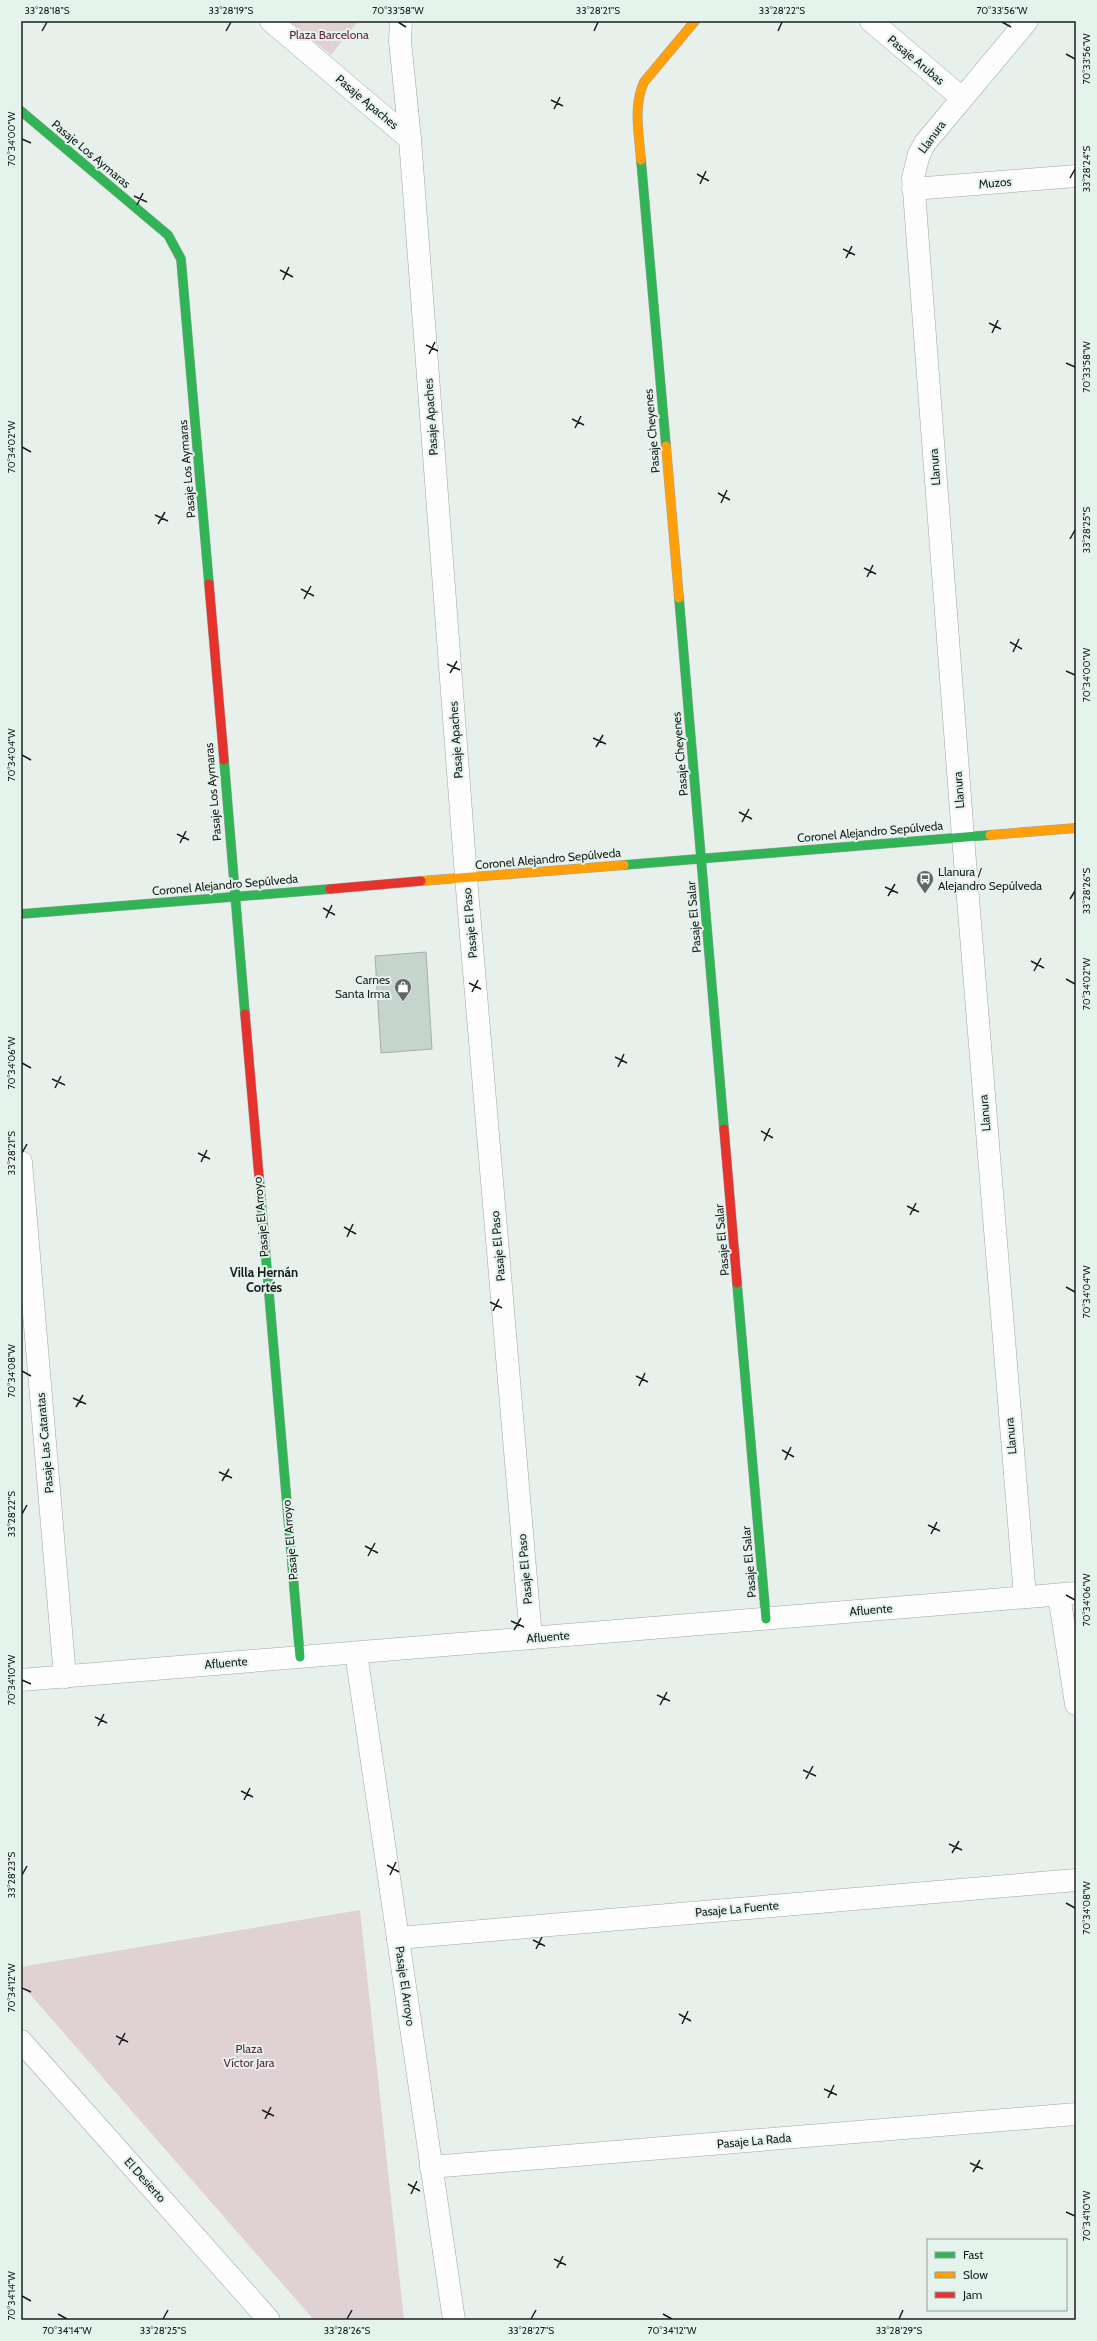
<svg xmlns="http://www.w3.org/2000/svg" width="1097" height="2341" viewBox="0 0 1097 2341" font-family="Cabin,sans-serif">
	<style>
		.green { fill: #e0d1d5 }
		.building { fill: #c6d4ce; stroke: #a7adab }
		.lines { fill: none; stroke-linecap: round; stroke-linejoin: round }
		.street-casing { stroke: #a0a6a3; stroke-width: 23 }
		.fast-casing { stroke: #a0a6a3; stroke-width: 10 }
		.slow-casing { stroke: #a0a6a3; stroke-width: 10 }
		.jam-casing { stroke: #a0a6a3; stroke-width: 10 }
		.street { stroke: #fcfdfc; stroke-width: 22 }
		.fast { stroke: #30b455; stroke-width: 9 }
		.slow { stroke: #ff9f0a; stroke-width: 9 }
		.jam { stroke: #e5322d; stroke-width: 9 }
		.ticks { fill: none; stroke: #1a1f1d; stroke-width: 1.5 }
		.labels { text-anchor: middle; stroke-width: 4; stroke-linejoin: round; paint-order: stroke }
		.park-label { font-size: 12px; fill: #632540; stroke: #e5f3ed }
		.street-label { font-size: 12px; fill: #1a1f1d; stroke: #e5f3ed }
		.poi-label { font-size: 12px; fill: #1a1f1d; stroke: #e5f3ed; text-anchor: start }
		.neighbourhood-label { font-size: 13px; font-weight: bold; fill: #1a1f1d; stroke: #e5f3ed }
		.neatline { fill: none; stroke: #1a1f1d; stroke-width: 1.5 }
		.ticks-label { font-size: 10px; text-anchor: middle; fill: #1a1f1d }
	</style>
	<rect width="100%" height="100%" fill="#e8f0ec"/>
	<g class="green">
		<path d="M289,21H358L331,55Z"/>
		<path d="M360,1910L404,2320H314L21,1984V1967Z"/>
	</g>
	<path class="building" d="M426,952L432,1049L381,1053L375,956Z"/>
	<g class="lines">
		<defs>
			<g id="street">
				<path d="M271,21L410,139"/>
				<path d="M401,21L400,41L410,139L466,877L531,1638"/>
				<path d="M871,21L962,98"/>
				<path d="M913,189L1076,176"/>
				<path d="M21,1162L65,1677"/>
				<path d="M1059,1595L1076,1704"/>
				<path d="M1025,1597L963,837L913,178L919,154L925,143L1027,21"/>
				<path d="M356,1653L454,2320"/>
				<path d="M21,1680L1076,1593"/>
				<path d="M398,1938L1076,1880"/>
				<path d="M21,2041L269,2320"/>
				<path d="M431,2167L1076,2114"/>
			</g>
			<g id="fast">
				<path d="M21,111L168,235L181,259L209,584"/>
				<path d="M641,160L666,446"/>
				<path d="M679,598L724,1129"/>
				<path d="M224,760L245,1014"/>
				<path d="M624,865L990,835"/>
				<path d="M21,914L330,889"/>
				<path d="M260,1188L300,1657"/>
				<path d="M737,1283L766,1619"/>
			</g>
			<g id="slow">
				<path d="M641,160C639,134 633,106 644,82L695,21"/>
				<path d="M666,446L679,598"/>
				<path d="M990,835L1076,828"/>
				<path d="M421,881L624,865"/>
			</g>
			<g id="jam">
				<path d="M209,584L224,760"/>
				<path d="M330,889L421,881"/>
				<path d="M245,1014L260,1188"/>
				<path d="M724,1129L737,1283"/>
			</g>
		</defs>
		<use href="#street" class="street-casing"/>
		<use href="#fast" class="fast-casing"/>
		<use href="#slow" class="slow-casing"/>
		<use href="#jam" class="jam-casing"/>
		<use href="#street" class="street"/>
		<use href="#fast" class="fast"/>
		<use href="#slow" class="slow"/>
		<use href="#jam" class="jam"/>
	</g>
	<path class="ticks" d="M398,22L406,27M1002,22L1011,27M42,31L47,22M226,31L231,22M594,31L598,22M778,31L782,22M1066,54L1075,59M551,100L563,106M554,109L560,97M22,139L31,143M697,174L709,181M1070,178L1075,169M700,184L706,171M134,196L147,202M137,205L143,193M843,249L855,255M846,258L852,246M280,270L293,277M283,280L289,267M989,323L1001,329M992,333L998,320M426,345L438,351M429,354L435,342M1066,363L1075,367M572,419L584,425M575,428L581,416M22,447L31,452M718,493L730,500M721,503L727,490M155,515L168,521M158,524L165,512M1070,539L1075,530M864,568L876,574M867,577L873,565M301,589L314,596M304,599L311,586M1010,642L1022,649M1013,652L1019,639M447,664L460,670M1066,671L1075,675M450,673L457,661M593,738L606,744M596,747L603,735M22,755L31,760M739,812L752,819M742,822L749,809M177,834L189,840M180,843L186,831M885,887L898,893M888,896L895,884M1070,899L1075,891M323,908L335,915M326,918L332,905M1031,961L1044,968M1034,971L1041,958M1066,979L1075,984M469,983L481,989M472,992L478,980M615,1057L627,1063M22,1063L31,1068M618,1067L624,1054M52,1079L65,1085M55,1088L61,1076M761,1131L773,1138M764,1141L770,1128M22,1153L27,1144M198,1153L210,1159M201,1162L207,1150M907,1206L919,1212M910,1215L916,1203M344,1227L356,1234M347,1237L353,1224M1066,1287L1075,1292M490,1302L502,1308M493,1311L499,1299M22,1371L31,1376M636,1376L648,1382M639,1386L645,1373M73,1398L86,1404M76,1407L83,1395M782,1450L794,1457M785,1460L791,1447M219,1472L232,1478M222,1481L229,1469M22,1514L27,1505M928,1525L940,1531M931,1534L937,1522M365,1546L378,1553M368,1556L375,1543M1066,1595L1075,1600M511,1621L524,1627M514,1630L521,1618M22,1680L31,1684M657,1695L670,1701M660,1705L667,1692M95,1717L107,1723M98,1726L104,1714M803,1770L816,1776M806,1779L813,1766M241,1791L253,1797M244,1800L250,1788M949,1844L962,1850M952,1853L959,1841M387,1865L399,1872M22,1875L27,1866M390,1875L396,1862M1066,1903L1075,1908M533,1940L545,1946M536,1949L542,1937M22,1988L31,1992M679,2014L691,2021M682,2024L688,2011M116,2036L128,2042M119,2045L125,2033M824,2089L837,2095M828,2098L834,2085M262,2110L274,2116M265,2119L271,2107M970,2163L983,2169M973,2172L980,2160M408,2184L420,2191M411,2194L417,2181M1066,2212L1075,2216M554,2259L566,2265M557,2268L563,2256M22,2296L31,2301M58,2314L67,2319M663,2314L672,2319M163,2319L168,2310M347,2319L352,2310M531,2319L536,2310M899,2319L903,2310"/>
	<defs>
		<symbol id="bus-pin" viewBox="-11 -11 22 30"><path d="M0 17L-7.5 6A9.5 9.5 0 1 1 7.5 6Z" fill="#626865" stroke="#e5f3ed"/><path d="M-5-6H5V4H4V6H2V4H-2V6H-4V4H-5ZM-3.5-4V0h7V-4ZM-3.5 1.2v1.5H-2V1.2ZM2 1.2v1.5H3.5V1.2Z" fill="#fff"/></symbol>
		<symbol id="shop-pin" viewBox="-11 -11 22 30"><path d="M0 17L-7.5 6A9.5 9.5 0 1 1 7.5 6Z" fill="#626865" stroke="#e5f3ed"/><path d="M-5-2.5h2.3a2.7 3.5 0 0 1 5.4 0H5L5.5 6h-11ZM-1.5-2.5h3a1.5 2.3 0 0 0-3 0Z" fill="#fff"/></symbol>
	</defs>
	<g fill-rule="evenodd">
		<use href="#bus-pin" x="915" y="869" width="20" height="27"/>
		<use href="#shop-pin" x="393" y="977" width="20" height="27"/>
	</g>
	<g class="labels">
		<g class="park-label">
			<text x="329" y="39">Plaza Barcelona</text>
			<text x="249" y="2053">Plaza<tspan x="249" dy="14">Víctor Jara</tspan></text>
		</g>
		<g class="street-label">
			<text transform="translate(916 60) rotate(40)" y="4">Pasaje Arubas</text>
			<text transform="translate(367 102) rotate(40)" y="4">Pasaje Apaches</text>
			<text transform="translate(932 137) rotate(-54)" y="4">Llanura</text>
			<text transform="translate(91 154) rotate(40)" y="4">Pasaje Los Aymaras</text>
			<text transform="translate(995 183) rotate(-5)" y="4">Muzos</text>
			<text transform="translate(431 417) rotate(-94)" y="4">Pasaje Apaches</text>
			<text transform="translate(652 431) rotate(-95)" y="4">Pasaje Cheyenes</text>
			<text transform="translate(935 467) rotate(-94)" y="4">Llanura</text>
			<text transform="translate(187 469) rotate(-95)" y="4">Pasaje Los Aymaras</text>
			<text transform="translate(456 740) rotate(-94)" y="4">Pasaje Apaches</text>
			<text transform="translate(680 754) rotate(-95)" y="4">Pasaje Cheyenes</text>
			<text transform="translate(959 790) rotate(-94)" y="4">Llanura</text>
			<text transform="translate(213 792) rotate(-95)" y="4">Pasaje Los Aymaras</text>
			<text transform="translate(870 832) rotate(-5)" y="4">Coronel Alejandro Sepúlveda</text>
			<text transform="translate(548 859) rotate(-5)" y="4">Coronel Alejandro Sepúlveda</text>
			<text transform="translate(225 885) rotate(-5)" y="4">Coronel Alejandro Sepúlveda</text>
			<text transform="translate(694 917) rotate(-95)" y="4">Pasaje El Salar</text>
			<text transform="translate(470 923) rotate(-95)" y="4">Pasaje El Paso</text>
			<text transform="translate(985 1113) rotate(-95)" y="4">Llanura</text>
			<text transform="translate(261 1217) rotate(-95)" y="4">Pasaje El Arroyo</text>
			<text transform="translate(722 1240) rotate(-95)" y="4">Pasaje El Salar</text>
			<text transform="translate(498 1246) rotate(-95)" y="4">Pasaje El Paso</text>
			<text transform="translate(1011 1436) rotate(-95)" y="4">Llanura</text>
			<text transform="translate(45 1443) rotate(-95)" y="4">Pasaje Las Cataratas</text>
			<text transform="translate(290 1540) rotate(-95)" y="4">Pasaje El Arroyo</text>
			<text transform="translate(749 1562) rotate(-95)" y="4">Pasaje El Salar</text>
			<text transform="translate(525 1569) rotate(-95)" y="4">Pasaje El Paso</text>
			<text transform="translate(871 1610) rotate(-5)" y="4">Afluente</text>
			<text transform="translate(548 1637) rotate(-5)" y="4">Afluente</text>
			<text transform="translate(226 1663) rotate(-5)" y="4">Afluente</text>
			<text transform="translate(737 1909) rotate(-5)" y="4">Pasaje La Fuente</text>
			<text transform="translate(405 1986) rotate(82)" y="4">Pasaje El Arroyo</text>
			<text transform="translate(754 2141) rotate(-5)" y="4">Pasaje La Rada</text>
			<text transform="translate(145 2180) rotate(48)" y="4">El Desierto</text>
		</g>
		<g class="poi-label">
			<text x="938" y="876">Llanura /<tspan x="938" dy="14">Alejandro Sepúlveda</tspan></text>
			<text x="390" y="984" text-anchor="end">Carnes<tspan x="390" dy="14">Santa Irma</tspan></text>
		</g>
		<g class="neighbourhood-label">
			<text x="264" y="1277">Villa Hernán<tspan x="264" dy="15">Cortés</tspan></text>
		</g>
	</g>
	<rect width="1097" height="2341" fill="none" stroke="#e5f3ed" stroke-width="44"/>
	<rect x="927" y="2239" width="140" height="72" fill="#e5f3ed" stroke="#949e9a"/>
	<rect x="935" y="2252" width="20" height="6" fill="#30b455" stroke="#949e9a"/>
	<text x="963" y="2259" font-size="12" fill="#1a1f1d">Fast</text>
	<rect x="935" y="2272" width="20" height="6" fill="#ff9f0a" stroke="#949e9a"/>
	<text x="963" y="2279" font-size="12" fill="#1a1f1d">Slow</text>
	<rect x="935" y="2292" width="20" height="6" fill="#e5322d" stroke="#949e9a"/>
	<text x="963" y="2299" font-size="12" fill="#1a1f1d">Jam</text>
	<rect x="22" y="22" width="1053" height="2297" class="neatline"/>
	<g class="ticks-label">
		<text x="47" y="14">33°28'18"S</text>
		<text x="231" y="14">33°28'19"S</text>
		<text x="398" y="14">70°33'58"W</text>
		<text x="598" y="14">33°28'21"S</text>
		<text x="782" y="14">33°28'22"S</text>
		<text x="1002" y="14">70°33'56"W</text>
		<text transform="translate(1086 59) rotate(-90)" y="4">70°33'56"W</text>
		<text transform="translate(11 139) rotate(-90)" y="4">70°34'00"W</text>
		<text transform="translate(1086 169) rotate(-90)" y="4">33°28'24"S</text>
		<text transform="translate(1086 367) rotate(-90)" y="4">70°33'58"W</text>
		<text transform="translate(11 447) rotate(-90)" y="4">70°34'02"W</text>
		<text transform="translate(1086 530) rotate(-90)" y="4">33°28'25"S</text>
		<text transform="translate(1086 675) rotate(-90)" y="4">70°34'00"W</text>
		<text transform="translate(11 755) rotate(-90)" y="4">70°34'04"W</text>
		<text transform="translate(1086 891) rotate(-90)" y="4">33°28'26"S</text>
		<text transform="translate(1086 984) rotate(-90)" y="4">70°34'02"W</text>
		<text transform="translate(11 1063) rotate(-90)" y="4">70°34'06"W</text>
		<text transform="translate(11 1153) rotate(-90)" y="4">33°28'21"S</text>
		<text transform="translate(1086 1292) rotate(-90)" y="4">70°34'04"W</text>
		<text transform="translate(11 1371) rotate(-90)" y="4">70°34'08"W</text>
		<text transform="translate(11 1514) rotate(-90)" y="4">33°28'22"S</text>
		<text transform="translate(1086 1600) rotate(-90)" y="4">70°34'06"W</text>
		<text transform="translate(11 1680) rotate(-90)" y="4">70°34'10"W</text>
		<text transform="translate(11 1875) rotate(-90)" y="4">33°28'23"S</text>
		<text transform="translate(1086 1908) rotate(-90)" y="4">70°34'08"W</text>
		<text transform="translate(11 1988) rotate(-90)" y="4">70°34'12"W</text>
		<text transform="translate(1086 2216) rotate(-90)" y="4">70°34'10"W</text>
		<text transform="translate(11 2296) rotate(-90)" y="4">70°34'14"W</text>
		<text x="67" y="2334">70°34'14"W</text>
		<text x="163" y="2334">33°28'25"S</text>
		<text x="347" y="2334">33°28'26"S</text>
		<text x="531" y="2334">33°28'27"S</text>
		<text x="672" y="2334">70°34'12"W</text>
		<text x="899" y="2334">33°28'29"S</text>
	</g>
</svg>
